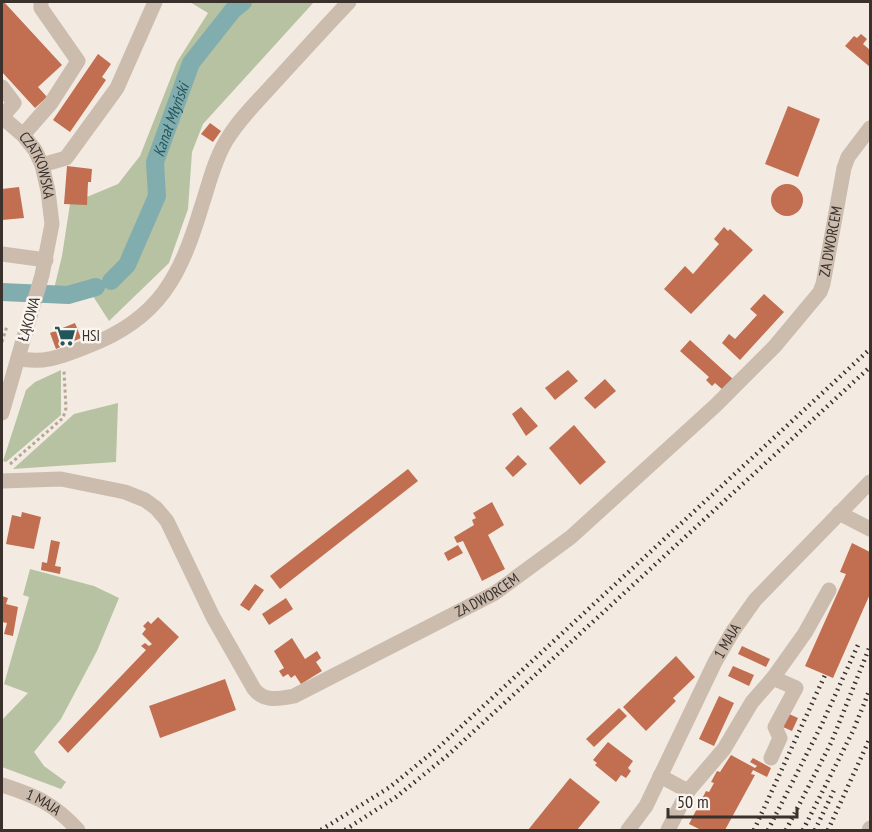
<svg xmlns="http://www.w3.org/2000/svg" width="872" height="832" viewBox="0 0 872 832" font-family="'PT Sans Narrow',sans-serif">
	<style>
		.green { fill: #b7c2a2 }
		.lines { fill: none; stroke-linecap: round; stroke-linejoin: round }
		.canal { stroke: #82adaf; stroke-width: 18 }
		.building { fill: #c16e51 }
		.path { stroke: #b7a698; stroke-width: 3; stroke-dasharray: 3 3; stroke-linecap: butt }
		.minor { stroke: #cbbcae; stroke-width: 15 }
		.rail { stroke: #3a302c; stroke-width: 4.5; stroke-dasharray: 1.5 4.5; stroke-linecap: butt }
		.labels { text-anchor: middle; stroke-width: 5; stroke-linejoin: round; paint-order: stroke }
		.street-label { font-size: 15px; fill: #3a302c; stroke: #faf5ef }
		.poi-label { font-size: 15px; fill: #3a302c; stroke: #faf5ef; text-anchor: start }
		.water-label { font-size: 16px; font-style: italic; fill: #22565b; stroke: #faf5ef }
	</style>
	<rect width="100%" height="100%" fill="#f3ebe2"/>
	<g class="green">
		<path d="M190,2H314L203,124L192,152L188,209L169,263L109,321L91,293L54,289L62,256L70,204L118,184L140,156L177,62L208,13Z"/>
		<path d="M61,370V415L6,462L3,461L26,390L35,382Z"/>
		<path d="M118,403L116,462L13,469L74,414Z"/>
		<path d="M30,569L94,586L119,598L97,651L61,719L34,752L44,766L66,782L61,789L2,767V720L28,693L4,684L29,597L23,595Z"/>
	</g>
	<g class="lines">
		<g class="canal">
			<path id="s1" d="M111,281L127,265L157,196L155,162L191,63L233,10L243,2"/>
			<path d="M2,292L68,295L96,287"/>
		</g>
	</g>
	<g class="building">
		<path d="M2,2H4L62,65L38,87L47,97L35,108L2,72Z"/>
		<path d="M861,34L867,39L863,44L870,50V67L845,46L854,36L857,38Z"/>
		<path d="M98,54L111,64L102,77L106,80L70,132L53,120Z"/>
		<path d="M788,106L820,119L798,177L765,164Z"/>
		<path d="M210,123L221,131L213,142L201,134Z"/>
		<path d="M67,166L92,169L91,182H88L87,205L64,204Z"/>
		<circle cx="787" cy="200" r="16"/>
		<path d="M19,187L24,218L2,220V189Z"/>
		<path d="M724,227L728,231L730,229L753,250L691,314L664,289L685,266L693,274L719,244L714,239Z"/>
		<path d="M764,294L784,312L740,360L722,343L729,334L735,339L757,315L750,309Z"/>
		<path d="M75,323L81,338L56,349L50,333Z"/>
		<path d="M690,340L734,380L723,390L715,383L712,386L706,380L709,377L680,351Z"/>
		<path d="M568,370L578,381L555,400L545,388Z"/>
		<path d="M605,379L616,391L595,409L584,398Z"/>
		<path d="M521,407L538,426L526,436L512,414Z"/>
		<path d="M574,425L606,462L580,485L549,448Z"/>
		<path d="M518,455L527,464L513,477L505,468Z"/>
		<path d="M408,469L418,481L280,589L270,576Z"/>
		<path d="M492,502L504,525L488,535L505,569L482,581L463,541L457,543L454,537L474,525L472,520L476,518L473,513Z"/>
		<path d="M22,512L41,517L34,549L6,544L12,515L21,517Z"/>
		<path d="M51,540L60,542L55,566L61,567L60,574L41,570L42,562L47,563Z"/>
		<path d="M852,543L870,552V594L833,678L805,666L846,574L840,572Z"/>
		<path d="M458,545L463,553L448,561L444,553Z"/>
		<path d="M255,584L264,590L249,611L240,605Z"/>
		<path d="M2,596L8,598L6,604L18,607L13,636L4,634L7,623L2,622Z"/>
		<path d="M286,598L293,609L269,625L262,614Z"/>
		<path d="M158,617L179,637L68,753L58,742L146,650L141,646L145,643L149,646L152,644L142,634L146,629L143,626L148,621L151,624Z"/>
		<path d="M292,638L305,659L317,651L321,658L316,662L322,671L301,684L295,675L291,678L288,674L283,677L279,671L284,668L274,651Z"/>
		<path d="M742,646L770,659L766,667L738,654Z"/>
		<path d="M676,656L695,677L673,698L676,701L646,731L623,707Z"/>
		<path d="M733,666L754,675L749,686L728,676Z"/>
		<path d="M225,679L236,710L160,738L149,706Z"/>
		<path d="M719,696L734,703L714,746L699,739Z"/>
		<path d="M619,708L627,716L594,747L586,739Z"/>
		<path d="M789,714L798,718L792,731L783,727Z"/>
		<path d="M608,742L633,761L628,768L631,771L626,778L621,775L616,782L595,765L597,763L593,760Z"/>
		<path d="M731,755L755,768L757,766L750,762L753,758L771,768L767,777L753,770L751,774L755,775L725,830H701L689,824L706,791L709,792L714,783L711,782L717,771L720,772Z"/>
		<path d="M570,778L600,802L577,830H528Z"/>
	</g>
	<g class="lines">
		<g class="path">
			<path d="M2,342L7,326"/>
			<path d="M10,464L63,418L66,408L64,371"/>
		</g>
		<g class="minor">
			<path d="M2,87L14,103L2,117"/>
			<path id="s2" d="M2,117L23,135L35,150L42,165L48,191L52,224L42,275L2,413"/>
			<path d="M23,135L51,103L78,61L41,8V2"/>
			<path d="M42,165L66,158L117,88L155,2"/>
			<path d="M2,254L46,260"/>
			<path d="M18,358C43,365 65,355 88,346C160,319 181,275 202,205C209,184 214,161 226,141C239,119 258,101 275,82C300,55 324,28 349,2"/>
			<path id="s3" d="M2,481L61,479L125,492L145,500L156,508L167,521L213,617L254,689C264,702 279,699 294,696L495,593L571,537L715,406L775,346L820,292L823,284L844,168L848,157L870,128"/>
			<path d="M839,513L870,529"/>
			<path d="M771,758L780,738L775,727L796,688L773,678"/>
			<path d="M660,776L688,791L668,830"/>
			<path id="s4" d="M2,785C36,796 53,803 78,830"/>
			<path d="M688,791L724,749L752,702L773,678L805,633L829,590"/>
			<path id="s5" d="M628,830L646,806L715,662L733,631L755,600L870,482"/>
			<path d="M869,830L870,828"/>
		</g>
		<g class="rail">
			<path d="M321,830L390,787L439,747L870,349"/>
			<path d="M345,830L396,797L448,755L870,367"/>
			<path d="M754,830L825,675"/>
			<path d="M768,830L821,726L858,645"/>
			<path d="M786,830L831,743L870,646"/>
			<path d="M803,830L853,731L870,689"/>
			<path d="M815,830L835,788"/>
			<path d="M828,830L870,738"/>
		</g>
	</g>
	<defs>
		<symbol id="supermarket-bare" viewBox="-9 -9 18 18"><path d="M-6-5.5h2.5l.6 2H6L4.5 2H-2.5L-4.4-4H-6ZM-1.5 3.2a1.3 1.3 0 1 0 .1 0ZM3 3.2a1.3 1.3 0 1 0 .1 0Z" fill="#22565b" stroke="#faf5ef" stroke-width="2.5" paint-order="stroke"/></symbol>
	</defs>
	<g fill-rule="evenodd">
		<use href="#supermarket-bare" x="50" y="321" width="30" height="30"/>
	</g>
	<g class="labels">
		<g class="street-label">
			<text dy="5" stroke="none"><textPath href="#s2" startOffset="62">CZATKOWSKA</textPath></text>
			<text dy="5" stroke="none"><textPath href="#s3" startOffset="1131">ZA DWORCEM</textPath></text>
			<text transform="translate(29 319) rotate(-74)" y="5">ŁĄKOWA</text>
			<text dy="5" stroke="none"><textPath href="#s3" startOffset="627">ZA DWORCEM</textPath></text>
			<text dy="5" stroke="none"><textPath href="#s5" startOffset="214">1 MAJA</textPath></text>
			<text dy="5" stroke="none"><textPath href="#s4" startOffset="45">1 MAJA</textPath></text>
		</g>
		<g class="poi-label">
			<text x="82" y="341">HSI</text>
		</g>
		<g class="water-label">
			<text dy="6" stroke="none"><textPath href="#s1" startOffset="177">Kanał Młyński</textPath></text>
		</g>
	</g>
	<rect width="872" height="832" fill="none" stroke="#3a302c" stroke-width="6"/>
	<path d="M668 808v9h129v-9" fill="none" stroke="#3a302c" stroke-width="3"/>
	<text x="677" y="808" font-size="18" fill="#3a302c" stroke="#faf5ef" stroke-width="4.5" paint-order="stroke">50 m</text>
</svg>
